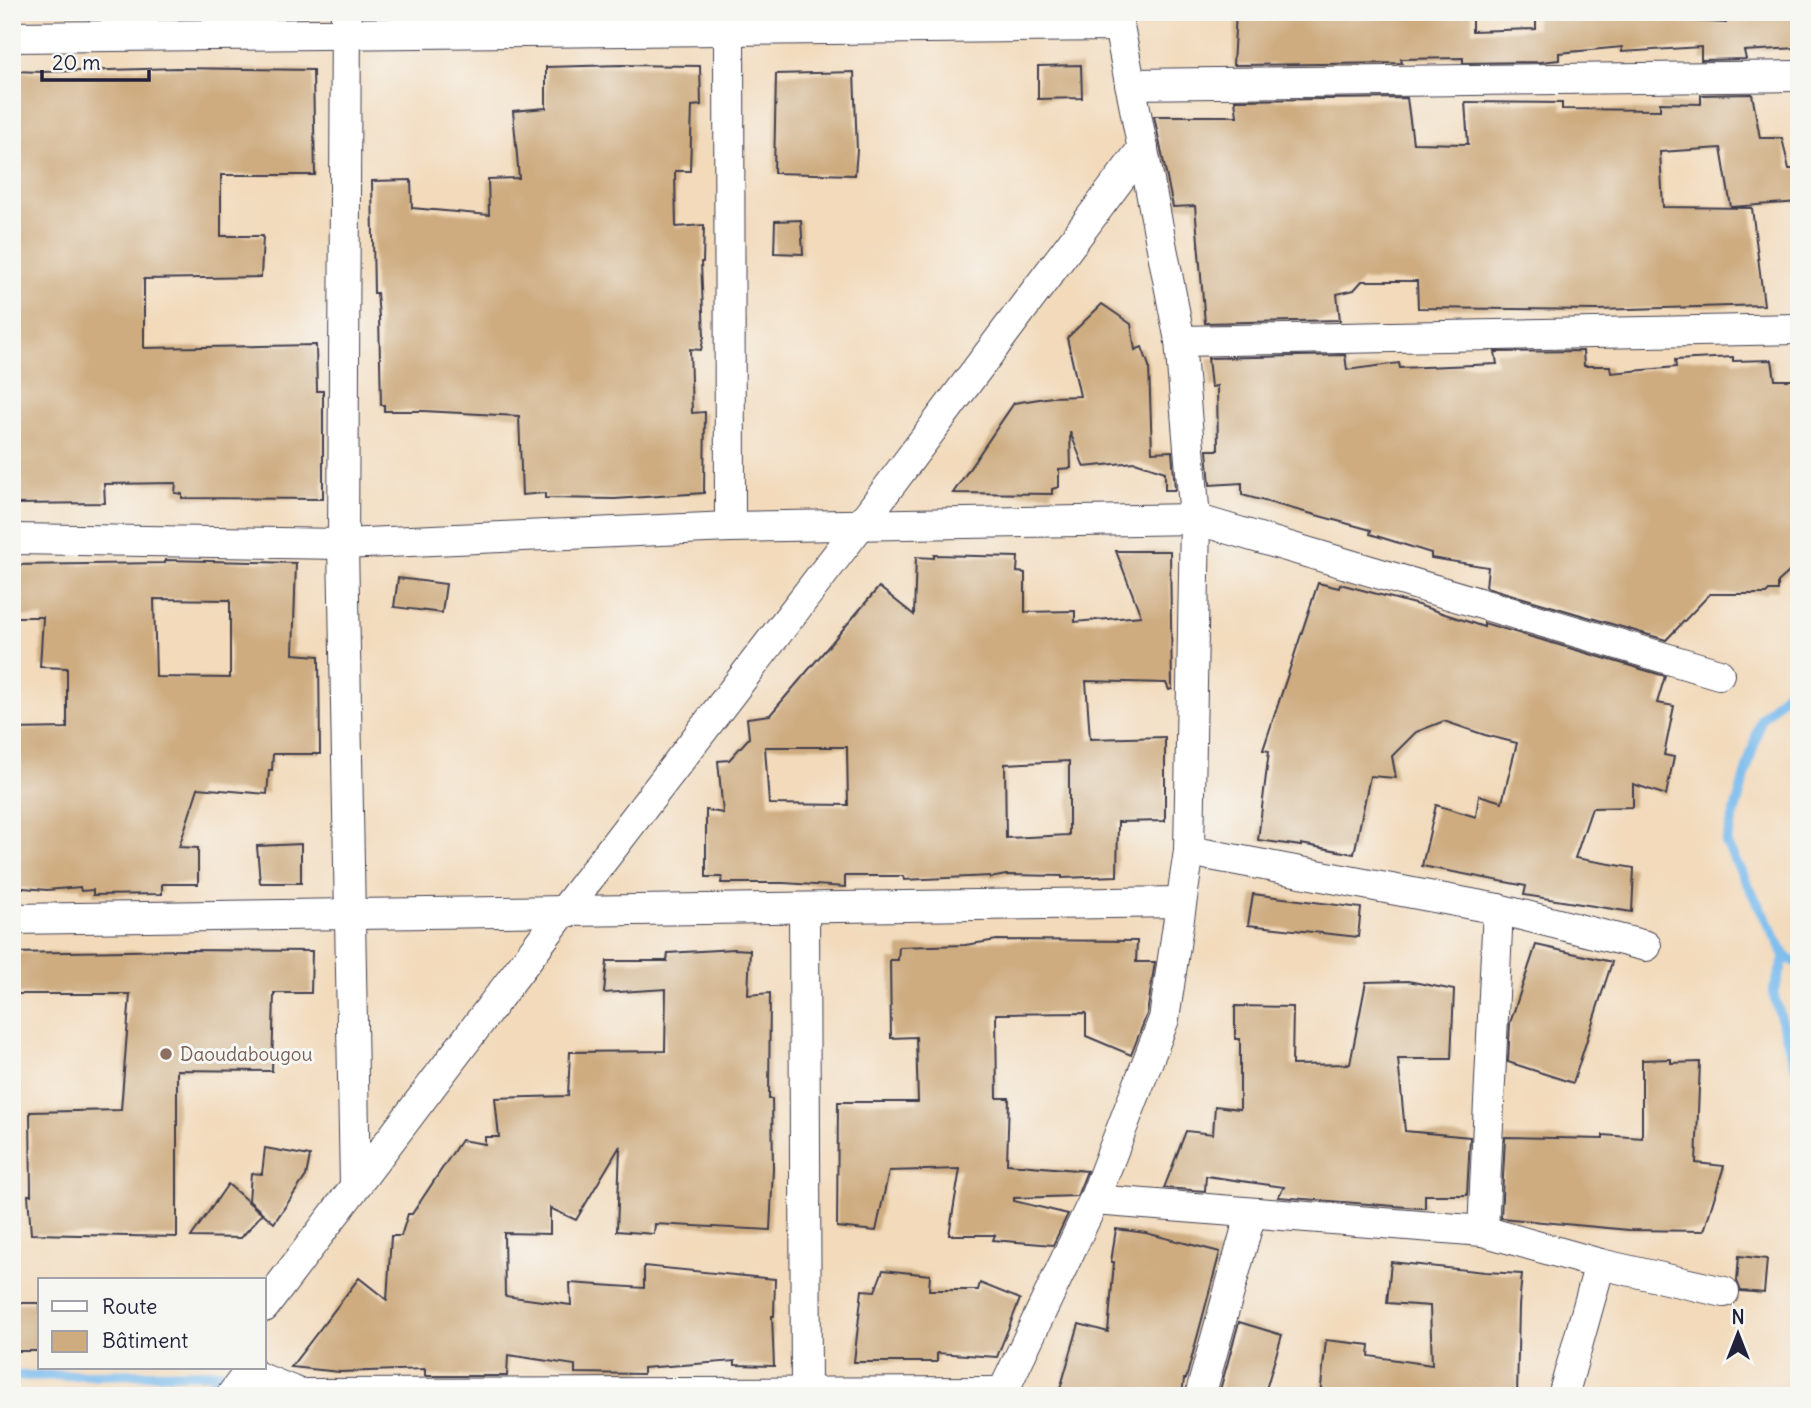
<svg xmlns="http://www.w3.org/2000/svg" width="1811" height="1408" viewBox="0 0 1811 1408" font-family="Delius,sans-serif">
	<style>
		.green { fill: #9dd688; stroke: #607c62; stroke-width: 2 }
		.lines { fill: none; stroke-linecap: round; stroke-linejoin: round }
		.stream { stroke: #77baed; stroke-width: 10 }
		.building { fill: #ceac80; fill-rule: evenodd }
		.street-casing { stroke: #413e4e; stroke-width: 32 }
		.street { stroke: #fff; stroke-width: 30 }
		.education-dot { fill: #8d6e63; stroke: #f6f6f2; stroke-width: 2.5 }
		.labels { text-anchor: middle; stroke-width: 6; stroke-linejoin: round; paint-order: stroke }
		.education-label { font-size: 19px; fill: #785e54; stroke: #f6f6f2; text-anchor: start }
	</style>
	<rect width="100%" height="100%" fill="#f6f6f2"/>
	<filter id="ink" filterUnits="userSpaceOnUse"><feTurbulence type="fractalNoise" baseFrequency=".0143" numOctaves="2"/><feDisplacementMap in="SourceGraphic" scale="14" xChannelSelector="R" yChannelSelector="G"/><feConvolveMatrix kernelMatrix="1 2 1 2 8 2 1 2 1" color-interpolation-filters="sRGB"/></filter>
	<filter id="wash" filterUnits="userSpaceOnUse"><feTurbulence type="fractalNoise" baseFrequency=".00686" numOctaves="4" result="noise"/><feDisplacementMap in="SourceGraphic" scale="28" xChannelSelector="R" yChannelSelector="G"/><feGaussianBlur stdDeviation="1.57" result="paint"/><feColorMatrix in="noise" values="0 0 0 0 0 0 0 0 0 0 0 0 0 0 0 0 0 1.4 0 .05"/><feComposite in="paint" operator="in"/></filter>
	<g filter="url(#wash)">
		<rect width="100%" height="100%" fill="#f2dabb"/>
		<path class="green" d="M746,12H1101L746,19Z"/>
		<g class="lines">
			<g class="stream">
				<path d="M1799,679L1761,719L1726,843L1785,956L1773,993L1799,1077"/>
				<path d="M1785,956L1799,964"/>
				<path d="M12,1376L220,1373"/>
				<path d="M203,1396L220,1373"/>
			</g>
		</g>
		<g id="blocks">
			<g class="building">
				<path d="M1236,12H1472V31L1536,29V12H1659V19L1726,23V12H1799V48L1744,51L1746,59L1701,60V47L1622,52V47L1559,53V60L1541,62L1463,63V58L1401,59L1402,63L1233,65Z"/>
				<path d="M621,65L700,66L701,105L692,106L690,171H675L676,227L704,225L703,262H701L704,336L701,350L690,349L692,413L705,412L704,493L615,499L545,498V493L522,495L519,416L423,411H384V405H381L379,317L377,293H374L372,181L411,180L412,208L489,215L488,179L519,178L513,111L546,108V67Z"/>
				<path d="M1081,65L1082,98L1038,99V66Z"/>
				<path d="M177,68L313,70L315,175H221V236H263L261,277L144,279V348L316,345L317,391H323V499L182,498V494L175,493L176,483L104,484L105,503L12,504V71L43,72Z"/>
				<path d="M854,72L857,150L855,175L774,173L776,74Z"/>
				<path d="M1752,94L1760,138H1782L1789,169H1799V202L1731,207L1721,148L1660,152L1663,207L1752,208L1764,305L1597,310L1418,308L1417,281H1362L1354,290L1337,294L1340,320L1205,323L1195,206L1173,207L1154,116H1237L1235,100L1407,98L1413,143L1468,144L1465,102L1562,103V109L1660,110V103L1701,104V95Z"/>
				<path d="M801,220L803,254L774,253L775,221Z"/>
				<path d="M1102,304L1131,324L1135,350L1142,347L1149,366L1152,452L1172,451L1175,490H1165V472L1135,462L1084,467L1070,432L1071,468L1059,469V487L1052,489V494L953,493L1014,403L1052,397L1080,396L1067,338Z"/>
				<path d="M1583,351L1584,366H1610L1611,373L1676,367L1675,360L1733,357V361L1772,360L1775,380H1799V563L1778,582V591H1769L1766,594H1710L1666,640L1486,587L1488,567L1431,558V553L1370,534L1371,530L1242,495V483L1210,485L1207,450H1218L1217,386L1211,387L1208,358L1345,355L1347,370L1399,363L1400,368L1497,364L1495,352Z"/>
				<path d="M1116,551H1170L1172,689L1169,690L1166,683L1086,681L1090,739L1165,737V821L1118,822L1117,876L1062,878V876L1006,875L990,878V876L904,880L903,876H845V887L784,883H721L722,877H706V810L723,813L718,761L729,760L749,738L747,718L770,715L879,587L914,615L916,557L934,558V555L1018,557L1017,572L1025,573V612L1075,611V622L1141,616ZM765,747H847L848,805L769,804ZM1069,761V835L1006,838L1005,764Z"/>
				<path d="M165,560L296,563L293,654L319,656L320,754H273L272,770H269L267,794L198,788L179,847L198,848V884H162V894L93,895V890L81,891L80,887L47,890L12,887V729L67,728V668L40,667L43,617H12V565L165,563ZM154,599L230,600V678L156,677Z"/>
				<path d="M398,578L446,584L442,613L394,607Z"/>
				<path d="M1318,583L1339,588L1340,584L1418,605L1484,627V623L1665,676L1657,703L1674,706L1664,755L1674,757L1666,795L1633,784V807L1592,808L1575,858L1634,868L1632,912L1524,895L1526,886L1422,866L1436,805L1476,817L1479,795L1502,802L1517,743L1485,735L1444,721L1416,732L1392,756L1396,778L1370,776L1354,854L1301,844V846L1258,840L1269,751L1263,750Z"/>
				<path d="M301,844V883H260L257,846Z"/>
				<path d="M1253,894L1361,908L1358,937L1248,925Z"/>
				<path d="M997,940L1137,941L1136,962H1155L1147,1014L1131,1055L1086,1036V1013L996,1014L997,1098H1009L1007,1164L1087,1171L1077,1196L1014,1198V1201L1068,1214L1053,1245L993,1240L995,1235H949L960,1169L889,1171L876,1231L837,1227L838,1102H918L916,1037L891,1038L890,960H898L899,947L965,945Z"/>
				<path d="M1536,945L1612,962L1573,1083L1508,1062L1510,1023Z"/>
				<path d="M734,949L750,950L748,995L770,993L769,1099H772L773,1169L770,1230L655,1224L654,1234L617,1231L620,1146L576,1220L550,1208V1234L504,1233L505,1296L571,1305L570,1283L644,1288V1266L775,1279L774,1316H772L774,1366L735,1365V1361L643,1368V1374L575,1373V1365L508,1355L507,1376H425V1369L340,1372L291,1367L359,1278L387,1300L391,1236H401L408,1214H412L461,1140L485,1144V1137H499L495,1098L568,1096L570,1052L665,1051L666,989L604,993L607,961H667L668,953Z"/>
				<path d="M184,950L312,951L311,993H274L272,1071L177,1070V1237L31,1234L28,1195H31L30,1112L121,1110L130,994H12V953Z"/>
				<path d="M1408,981L1454,990L1451,1059H1398L1405,1131L1470,1137L1467,1195H1425V1208H1420L1278,1197L1284,1187L1206,1176L1205,1191L1164,1188L1186,1131L1213,1134L1215,1106L1240,1109V1039H1235V1006L1293,1007L1292,1065L1350,1064L1366,982Z"/>
				<path d="M1671,1059V1063L1700,1062L1696,1163L1724,1166L1704,1231L1629,1230L1501,1218L1505,1137L1603,1139V1135L1642,1138V1060Z"/>
				<path d="M265,1148L310,1156L306,1176L274,1223L249,1201L251,1173L262,1174Z"/>
				<path d="M228,1184L262,1214L241,1238L191,1237Z"/>
				<path d="M1116,1229L1146,1233L1220,1252L1186,1379H1184L1182,1395L1142,1390L1140,1396H1058L1079,1324L1108,1332L1114,1262H1111Z"/>
				<path d="M1739,1256L1767,1259L1764,1293L1741,1291L1737,1281Z"/>
				<path d="M1391,1262L1485,1272L1522,1274L1519,1306L1517,1396H1320L1326,1340L1370,1345L1369,1356L1432,1365L1430,1306L1387,1303Z"/>
				<path d="M883,1270L930,1275L929,1290H978L980,1283L1020,1299L997,1357L937,1353V1362H854L862,1290L875,1291Z"/>
				<rect x="12" y="1303" width="28" height="48"/>
				<path d="M1239,1322L1282,1335L1264,1396H1240L1220,1390Z"/>
			</g>
		</g>
	</g>
	<g filter="url(#ink)">
		<use href="#blocks" fill-opacity="0" stroke="#413e4e" stroke-width="2"/>
		<g class="lines">
			<defs>
				<g id="street">
					<path d="M346,12L343,544L355,1185"/>
					<path d="M729,12L730,527"/>
					<path d="M12,37L1119,26"/>
					<path d="M1130,84L1799,76"/>
					<path d="M1180,341L1799,329"/>
					<path d="M12,539L343,544L730,527L1195,519L1719,674"/>
					<path d="M1189,851L1498,909L1646,946"/>
					<path d="M804,909L806,1394"/>
					<path d="M1498,909L1483,1231L1600,1264L1724,1292"/>
					<path d="M12,919L1181,902"/>
					<path d="M1094,1200L1483,1231"/>
					<path d="M264,1307L563,912L861,524L1143,148"/>
					<path d="M248,1373L300,1394L1003,1392"/>
					<path d="M231,1396L248,1373L249,1368"/>
					<path d="M1001,1396L1094,1200L1164,1019L1189,851L1195,519L1180,341L1119,26V12"/>
					<path d="M1200,1396L1251,1213"/>
					<path d="M1563,1396L1600,1264"/>
				</g>
			</defs>
			<use href="#street" class="street-casing"/>
			<use href="#street" class="street"/>
		</g>
	</g>
	<circle class="education-dot" cx="166" cy="1054" r="7"/>
	<g class="labels">
		<g class="education-label">
			<text x="180" y="1061">Daoudabougou</text>
		</g>
	</g>
	<rect width="1811" height="1408" fill="none" stroke="#f6f6f2" stroke-width="42"/>
	<rect x="38" y="1278" width="228" height="91" fill="#f6f6f2" stroke="#a1a1a9" stroke-width="2"/>
	<rect x="52" y="1301" width="35" height="10" fill="#ffffff" stroke="#a1a1a9" stroke-width="2"/>
	<text x="102" y="1314" font-size="21" fill="#22223b">Route</text>
	<rect x="52" y="1331" width="35" height="21" fill="#ceac80" stroke="#a1a1a9" stroke-width="2"/>
	<text x="102" y="1348" font-size="21" fill="#22223b">Bâtiment</text>
	<g transform="translate(1738 1334)" stroke="#f6f6f2" stroke-width="5" paint-order="stroke">
	<path d="M0-5L12 26L0 18L-12 26Z" fill="#22223b"/>
	<text y="-10" font-size="19" font-weight="bold" text-anchor="middle" fill="#22223b">N</text>
	</g>
	<path d="M42 70v10h107v-10" fill="none" stroke="#22223b" stroke-width="3.5"/>
	<text x="52" y="70" font-size="21" fill="#22223b" stroke="#f6f6f2" stroke-width="5" paint-order="stroke">20 m</text>
</svg>
